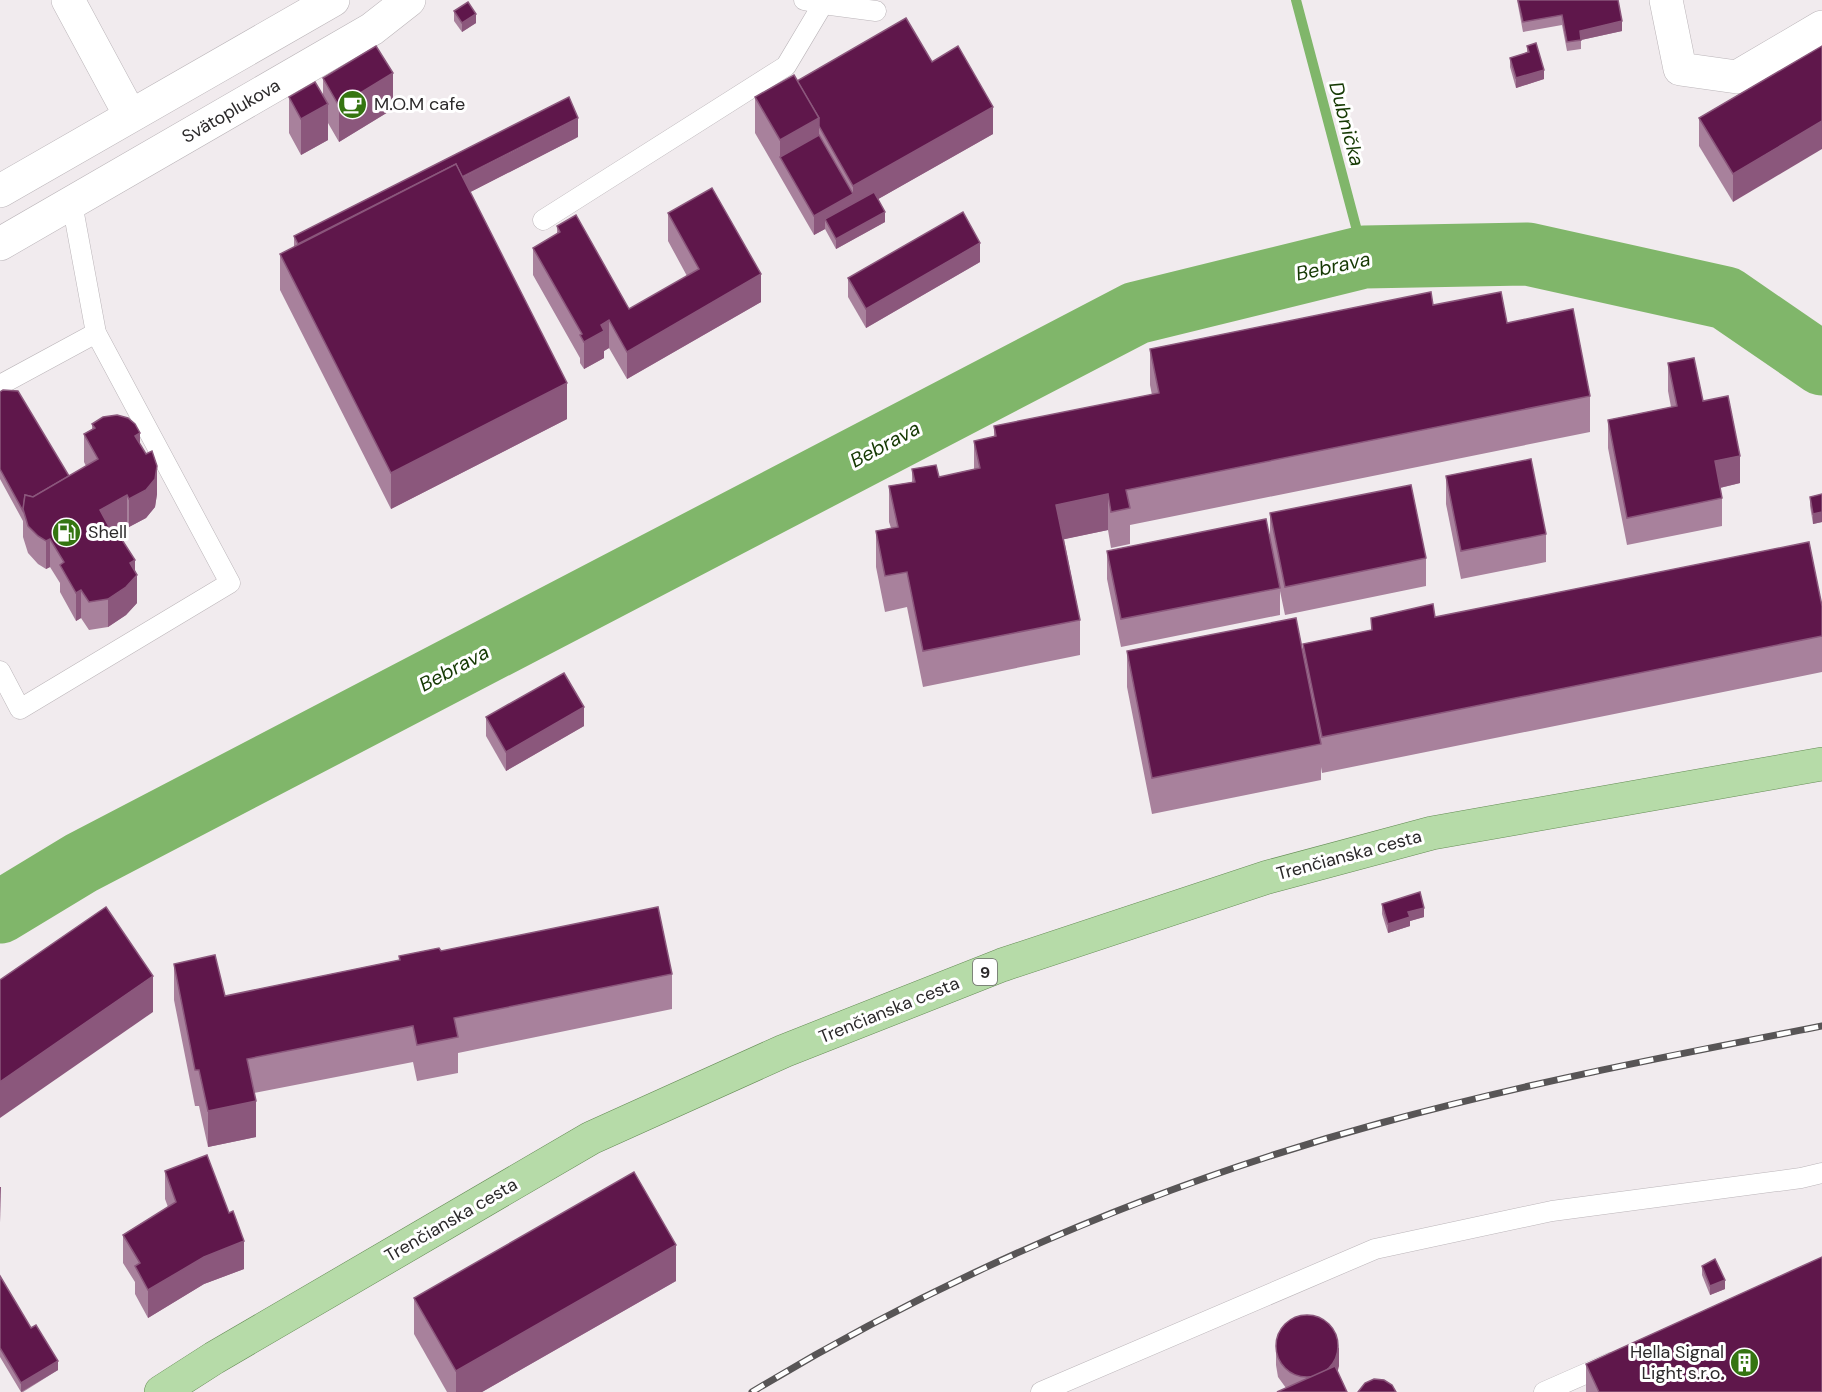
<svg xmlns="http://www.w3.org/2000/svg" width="1822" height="1392" viewBox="0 0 1822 1392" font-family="'DM Sans',sans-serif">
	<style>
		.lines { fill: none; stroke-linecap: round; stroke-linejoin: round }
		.stream { stroke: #80b66a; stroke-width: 10 }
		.river { stroke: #80b66a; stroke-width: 63 }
		.lane-casing { stroke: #bbb5b9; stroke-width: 21 }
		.street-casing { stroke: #bbb5b9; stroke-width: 34 }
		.primary-casing { stroke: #668d56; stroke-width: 34 }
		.lane { stroke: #fff; stroke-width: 20 }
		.street { stroke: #fff; stroke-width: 33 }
		.primary { stroke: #b6dba8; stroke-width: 33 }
		.rail-casing { stroke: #585556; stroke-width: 7 }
		.rail { stroke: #fff; stroke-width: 4.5; stroke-dasharray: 14; stroke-linecap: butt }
		.wall { fill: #a8819c }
		.shaded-wall { fill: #8b577c }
		.building { fill: #5f174b; stroke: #8b577c; stroke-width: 1.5 }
		.labels { text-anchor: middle; stroke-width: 6; stroke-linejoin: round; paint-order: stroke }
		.shield { fill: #fff; stroke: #6b696a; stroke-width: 1.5 }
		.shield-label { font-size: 16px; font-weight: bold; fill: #2b292a }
		.poi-label { font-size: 18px; fill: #2b292a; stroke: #fff; text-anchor: start }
		.street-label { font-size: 18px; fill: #2b292a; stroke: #fff }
		.water-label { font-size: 20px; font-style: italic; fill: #153903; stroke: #fff }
	</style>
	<rect width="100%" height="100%" fill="#f1ebee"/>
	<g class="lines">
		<path class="stream" d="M1296,0L1364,257"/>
		<path class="river" d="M0,912L81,863L1136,313L1364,257L1528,254L1726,298L1822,364"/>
		<defs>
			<g id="lane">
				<path d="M804,0L823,4L876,11"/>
				<path d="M543,220L786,66L823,4"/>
				<path d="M0,385L96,333"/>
				<path d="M0,671L20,709L230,583L96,333L72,203"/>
				<path d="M1041,1392L1375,1249L1552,1211L1801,1178L1822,1173"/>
				<path d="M1544,1392L1610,1363"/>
			</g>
			<g id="street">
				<path d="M68,0L130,115"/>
				<path d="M1666,0L1680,69L1737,77L1822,27"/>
				<path d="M0,191L333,0"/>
				<path d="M0,244L372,29L409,0"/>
			</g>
			<path id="primary" d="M161,1392L214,1358L591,1138L784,1051L1002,965L1268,877L1432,833L1822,764"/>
		</defs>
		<use href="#lane" class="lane-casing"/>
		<use href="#street" class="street-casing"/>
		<use href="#primary" class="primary-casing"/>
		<use href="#lane" class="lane"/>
		<use href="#street" class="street"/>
		<use href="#primary" class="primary"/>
		<defs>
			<path id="rail" d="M752,1392C947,1274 1161,1183 1381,1123C1526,1083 1674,1055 1822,1026"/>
		</defs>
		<use href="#rail" class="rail-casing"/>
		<use href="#rail" class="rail"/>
	</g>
	<g class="wall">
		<path d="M1517,0H1618L1622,31L1581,40V49L1567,51L1562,25L1523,32Z"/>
		<path d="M454,11L476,23L462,32L454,21Z"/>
		<path d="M1527,46L1544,79L1516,88L1510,67V58L1527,53Z"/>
		<path d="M1822,46L1733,202L1699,146V118Z"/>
		<path d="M932,62L993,134L878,199L885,222L836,249L825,229L814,235L755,133V97L797,81Z"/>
		<path d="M323,78L393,109L339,142L328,123V140L301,155L289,133V97L323,95Z"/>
		<path d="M578,137L470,192L567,419L391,509L280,290V254L294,247V236Z"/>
		<path d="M668,213L761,302L627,379L609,348L604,351V358L584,369L580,363V358L533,275V248L557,234V226L629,309L687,276L668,241Z"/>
		<path d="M980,262L866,328L848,297V278Z"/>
		<path d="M1433,305L1507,323L1590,396V432L1130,525V544L1111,548L1108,530L1064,539L1080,620V655L923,687L907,607L885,612L876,567V531L891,528L889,522V486L912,482V469L939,477L974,469V441L994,437V426L1152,395L1150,385V349Z"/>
		<path d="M1668,363L1703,401L1740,483L1720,488L1722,498V526L1627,545L1608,448V420L1671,407L1668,391Z"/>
		<path d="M0,392L69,476L86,466L84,462V434L92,429V424L140,445L157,494L155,507L146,518L129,527L127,523L112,531L135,571L137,603L126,615L108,627L89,630L81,618L76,621L60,592V583L50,567L46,569L38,564L28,553L23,537V521L0,479Z"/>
		<path d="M1446,476L1546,534V562L1461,579L1446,504Z"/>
		<path d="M1822,494V522L1813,524L1810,506V497Z"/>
		<path d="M1270,513L1426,558V586L1285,615L1280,591V615L1121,647L1107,579V551L1270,539Z"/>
		<path d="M1822,606V672L1322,773L1321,767V780L1152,814L1127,687V651L1303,656V644L1371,630V618L1435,617Z"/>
		<path d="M486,717L584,726L506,771L486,736Z"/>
		<path d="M1382,904L1424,917L1410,921V926L1388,933L1382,914Z"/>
		<path d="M441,951L672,974V1009L458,1053V1073L417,1081L413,1062L254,1093L256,1137L208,1147L199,1106H195L174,1000V964L225,996L399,960V956Z"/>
		<path d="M165,1171L244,1269L204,1284L148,1318L135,1294V1282L123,1263V1235L168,1207L165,1199Z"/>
		<path d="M1702,1266L1725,1289L1710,1295L1702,1275Z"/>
		<path d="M0,1276L31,1328L58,1370L23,1392H21L0,1357Z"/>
		<path d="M676,1281L482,1392H447L414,1334V1298Z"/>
		<path d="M1276,1346L1339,1366L1286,1388L1278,1377L1276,1365Z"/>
		<path d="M1586,1364L1822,1392H1586Z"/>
	</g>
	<g class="shaded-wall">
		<path d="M476,14V23L462,32V23Z"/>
		<path d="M1622,21V31L1581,40L1580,31Z"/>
		<path d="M1544,70V79L1516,88V78Z"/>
		<path d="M393,73V109L339,142V106Z"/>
		<path d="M328,104V140L301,155V119Z"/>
		<path d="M993,107V134L829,227L825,219V229L814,235V216L853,194V186Z"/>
		<path d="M578,118V137L305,277V258Z"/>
		<path d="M819,118V154L780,157V140Z"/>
		<path d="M1822,121V149L1733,202V174Z"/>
		<path d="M885,212V222L836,249V239Z"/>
		<path d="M980,243V262L866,328V309Z"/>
		<path d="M761,274V302L627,379V352Z"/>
		<path d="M609,320V348L604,351V358L584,369V342L601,325Z"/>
		<path d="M567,383V419L391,509V473Z"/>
		<path d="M140,433V461L135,436Z"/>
		<path d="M1740,456V483L1715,489V461Z"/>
		<path d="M157,466V494L155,507L146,518L129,527V499Z"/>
		<path d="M1108,494V530L1056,541V505Z"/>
		<path d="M127,495V523L100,538V510Z"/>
		<path d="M1822,512V522L1813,524V514Z"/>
		<path d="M50,539V567L46,569V541Z"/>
		<path d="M135,560V578L137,575V603L126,615L108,627V599L130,563Z"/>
		<path d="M81,590V618L76,621V593Z"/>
		<path d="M584,707V726L506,771V752Z"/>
		<path d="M1424,908V917L1410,921V926L1388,933V924L1408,912Z"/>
		<path d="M153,976V1012L0,1118V1082Z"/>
		<path d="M256,1101V1137L208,1147V1111Z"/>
		<path d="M0,1187H1L0,1223Z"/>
		<path d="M244,1241V1269L204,1284L148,1318V1290L204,1257Z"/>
		<path d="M676,1245V1281L482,1392H456V1371Z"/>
		<path d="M1725,1280V1289L1710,1295V1286Z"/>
		<path d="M1339,1347V1366L1336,1378L1318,1376Z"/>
		<path d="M58,1361V1370L21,1392V1383Z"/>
	</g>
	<g class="building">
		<path d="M1518,0H1618L1622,21L1580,31L1581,40L1567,42L1562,15L1523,22Z"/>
		<path d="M468,2L476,14L462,23L454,11Z"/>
		<path d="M906,18L932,62L958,46L993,107L853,186L819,126V118L797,81Z"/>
		<path d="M1536,43L1544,70L1516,78L1510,58L1529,52L1527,46Z"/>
		<path d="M376,46L393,73L339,106L323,78Z"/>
		<path d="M1822,46V121L1733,174L1699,118Z"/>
		<path d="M794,75L819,118L780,140L755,97Z"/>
		<path d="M315,82L328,104L301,119L289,97Z"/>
		<path d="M569,97L578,118L462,177L456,164L298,244L294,236Z"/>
		<path d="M819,135L853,194L814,216L780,157Z"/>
		<path d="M456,164L567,383L391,473L280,254Z"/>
		<path d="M712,188L761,274L627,352L609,320L601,325L604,331L584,342L580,335L582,334L533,248L560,232L557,226L576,215L629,309L699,269L668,213Z"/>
		<path d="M874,192L885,212L836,239L825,219Z"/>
		<path d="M963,212L980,243L866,309L848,278Z"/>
		<path d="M1431,292L1433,305L1501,292L1507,323L1573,309L1590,396L1126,490L1130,508L1111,512L1108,494L1056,505L1080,620L923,651L907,572L885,576L876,531L898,527L889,486L915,482L912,469L936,465L939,477L980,468L974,441L996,436L994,426L1159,393L1150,349Z"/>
		<path d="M1694,358L1703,401L1728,396L1740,456L1715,461L1722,498L1627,518L1608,420L1677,406L1668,363Z"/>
		<path d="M3,390L18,391L69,476L33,497L25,495L23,511L0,469V392Z"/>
		<path d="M117,415L128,418L135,424L140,433L135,436L146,454L152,451L157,466L155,479L146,490L129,499L127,495L100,510L113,534L117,532L135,560L130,563L137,575L126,587L108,599L89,602L81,590L76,593L60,565L64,562L50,539L46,541L38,536L28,526L23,509L25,495L33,497L98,459L84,434L95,428L92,424L103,417Z"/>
		<path d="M1531,459L1546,534L1461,551L1446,476Z"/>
		<path d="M1411,485L1426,558L1285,587L1270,513Z"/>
		<path d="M1822,494V512L1813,514L1810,497Z"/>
		<path d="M1266,519L1280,588L1121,619L1107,551Z"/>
		<path d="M1809,542L1822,606V636L1322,737L1303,644L1372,630L1371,618L1433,604L1435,617Z"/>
		<path d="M1296,618L1321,744L1152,778L1127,651Z"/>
		<path d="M564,673L584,707L506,752L486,717Z"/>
		<path d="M1420,892L1424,908L1408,912L1410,917L1388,924L1382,904Z"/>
		<path d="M106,907L153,976L0,1082V980Z"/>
		<path d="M658,907L672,974L454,1018L458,1037L417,1045L413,1026L247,1059L256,1101L208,1111L199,1070H195L174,964L215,955L225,996L400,960L399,956L439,948L441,951Z"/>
		<path d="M207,1155L229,1213L233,1211L244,1241L204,1257L148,1290L135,1266L140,1263L123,1235L176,1202L165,1171Z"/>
		<path d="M634,1172L676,1245L456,1371L414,1298Z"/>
		<path d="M1822,1257V1392H1599L1586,1364Z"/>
		<path d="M1715,1259L1725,1280L1710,1286L1702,1266Z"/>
		<path d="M0,1276L31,1328L36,1325L58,1361L21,1383L0,1348Z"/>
		<circle cx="1307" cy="1346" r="31"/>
		<path d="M1335,1366L1347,1392H1277Z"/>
		<path d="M1374,1379L1384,1380L1392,1385L1396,1392H1358L1365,1383Z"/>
	</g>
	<defs>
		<symbol id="cafe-disc" viewBox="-11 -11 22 22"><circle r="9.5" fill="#357511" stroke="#fff"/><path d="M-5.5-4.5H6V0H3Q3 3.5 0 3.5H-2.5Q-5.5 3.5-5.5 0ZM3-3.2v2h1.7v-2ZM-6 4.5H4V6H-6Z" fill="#fff"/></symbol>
		<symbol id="fuel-disc" viewBox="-11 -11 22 22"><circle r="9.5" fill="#357511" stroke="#fff"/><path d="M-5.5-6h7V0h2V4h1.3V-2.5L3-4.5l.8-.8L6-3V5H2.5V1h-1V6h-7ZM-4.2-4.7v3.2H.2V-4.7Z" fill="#fff"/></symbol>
		<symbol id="building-disc" viewBox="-11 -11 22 22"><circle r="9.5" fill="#357511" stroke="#fff"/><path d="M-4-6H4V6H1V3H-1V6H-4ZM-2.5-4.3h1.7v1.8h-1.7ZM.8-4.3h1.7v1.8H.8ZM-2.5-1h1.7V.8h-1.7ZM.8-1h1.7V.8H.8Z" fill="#fff"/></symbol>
	</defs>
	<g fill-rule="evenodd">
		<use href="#cafe-disc" x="336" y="88" width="33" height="33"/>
		<use href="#fuel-disc" x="50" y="516" width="33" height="33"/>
		<use href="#building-disc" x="1728" y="1346" width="33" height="33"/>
	</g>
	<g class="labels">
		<rect class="shield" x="973" y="959" width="24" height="26" rx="4.5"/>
		<g class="shield-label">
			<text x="985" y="978">9</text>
		</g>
		<g class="poi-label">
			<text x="374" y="110">M.O.M cafe</text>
			<text x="88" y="538">Shell</text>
			<text x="1724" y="1358" text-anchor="end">Hella Signal<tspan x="1724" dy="21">Light s.r.o.</tspan></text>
		</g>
		<g class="street-label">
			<text transform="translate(231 111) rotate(-30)" y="6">Svätoplukova</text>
			<text transform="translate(1349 855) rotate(-15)" y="6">Trenčianska cesta</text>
			<text transform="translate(889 1010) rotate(-22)" y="6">Trenčianska cesta</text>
			<text transform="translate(451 1220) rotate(-30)" y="6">Trenčianska cesta</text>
		</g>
		<g class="water-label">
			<text transform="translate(1347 124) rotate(75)" y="7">Dubnička</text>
			<text transform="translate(1333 266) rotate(-12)" y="7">Bebrava</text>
			<text transform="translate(885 444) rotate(-28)" y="7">Bebrava</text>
			<text transform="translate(454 668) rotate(-28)" y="7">Bebrava</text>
		</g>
	</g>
</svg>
